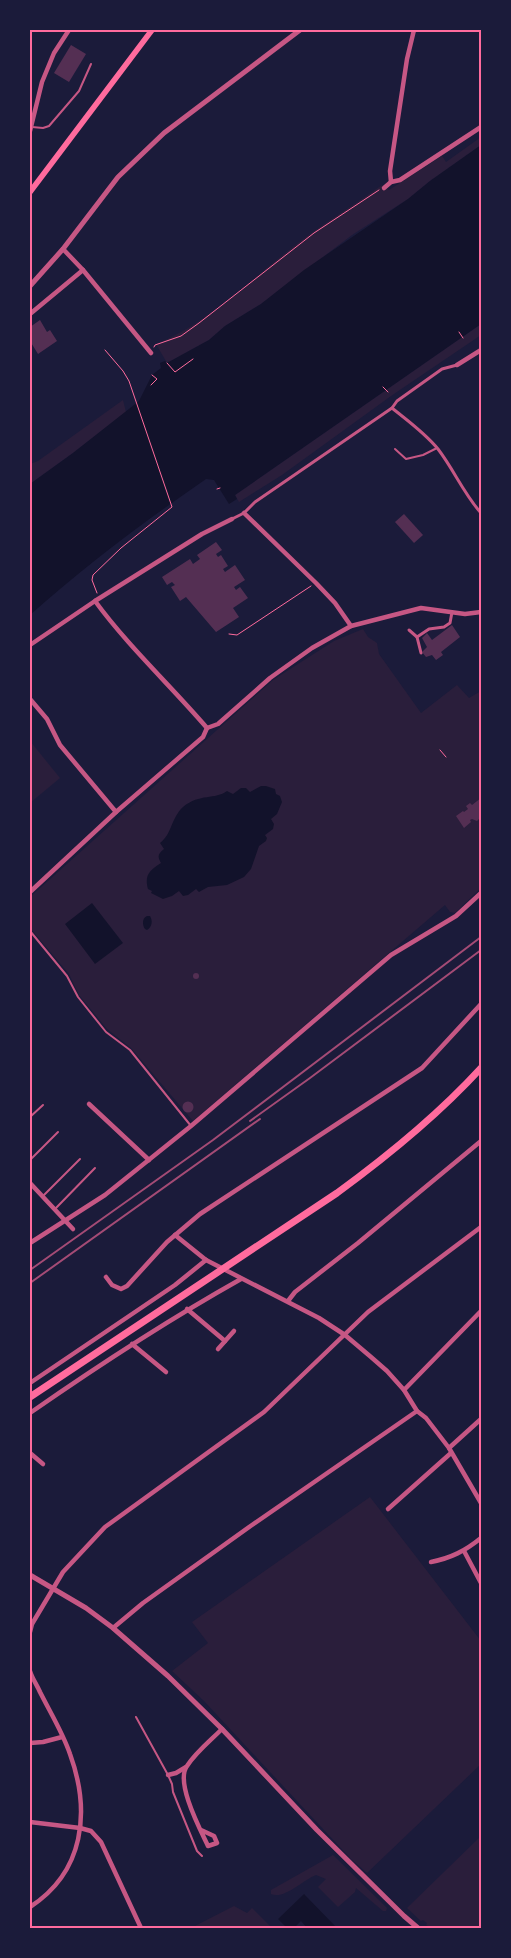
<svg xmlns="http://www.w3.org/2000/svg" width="511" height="1958" viewBox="0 0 511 1958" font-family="Cabin,sans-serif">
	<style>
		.green { fill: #2a1e3b }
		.water { fill: #12122b }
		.building { fill: #542f53 }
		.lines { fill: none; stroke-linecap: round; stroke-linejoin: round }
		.path { stroke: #ff6b9d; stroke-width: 1 }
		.service { stroke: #c65784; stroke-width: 2 }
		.pedestrian { stroke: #c65784; stroke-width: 3 }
		.minor { stroke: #c65784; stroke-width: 4.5 }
		.tertiary { stroke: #c65784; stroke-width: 5 }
		.secondary { stroke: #ff6b9d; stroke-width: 5.5 }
		.primary { stroke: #ff6b9d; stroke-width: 7 }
		.rail { stroke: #a44b75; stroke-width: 2 }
		.neatline { fill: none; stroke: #ff6b9d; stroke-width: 2 }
	</style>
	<rect width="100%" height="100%" fill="#1b1b3a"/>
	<g class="green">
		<path d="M481,137V145L430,181L408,199L352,235L261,304L225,326L209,340L167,363L156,344C208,323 249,281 293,247C322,224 353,206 382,185L389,190L442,156L446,162Z"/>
		<path d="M481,324V335L391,396L282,475L239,502L235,495Z"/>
		<path d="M123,400L126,412L73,453L30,484V464L38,461Z"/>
		<path d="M363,629L368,637L377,643L379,654L421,713L457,685L469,698L481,691V888L455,913L450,912L445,905L193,1121L131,1048L107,1029L79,995L69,974L30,928V897L273,680L334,641Z"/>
		<path d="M30,741L60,778L30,803Z"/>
		<path d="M370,1497L481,1641V1764L367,1873L351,1859L204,1701L172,1671L208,1643L192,1622Z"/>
		<path d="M481,1836V1928H432L426,1925L427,1923L423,1920L421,1921L407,1908Z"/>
		<path d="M333,1855L387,1908L386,1911H383L356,1888L355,1892L338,1907L318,1887L326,1879L316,1875C303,1880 284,1900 271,1894V1890Z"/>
		<path d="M234,1906L247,1913L252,1908L272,1928H191Z"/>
	</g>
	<g class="water">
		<path d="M481,145V324L235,495L237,499L229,504L214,480L206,479C145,521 86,565 30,615V484L73,453L139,401L152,375L161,368L160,363L165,361L167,363L209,340L225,326L261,304L304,270L408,199L430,181Z"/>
		<path d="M261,786H266L275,789L276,794L280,796L282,802L277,814L271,819L274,824L273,829L265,835L267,838L266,841L259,846L251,869L244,877L227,885L208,887L199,892L196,889L188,895L183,896L179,891L172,896L163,899L151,893L152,891L148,889C144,875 150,870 161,863C157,856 158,854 164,849L160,843C172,834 171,818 183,807C200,793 215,800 227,791L233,794L241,788H246L250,792Z"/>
		<path d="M92,903L123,943L95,964L65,924Z"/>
		<path d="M147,916H150C153,921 152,927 147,930L145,929C142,925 142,918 147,916Z"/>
		<path d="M304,1894L337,1928H307L301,1921L294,1928H287L278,1919Z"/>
	</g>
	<g class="building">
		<path d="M71,45L86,54L69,82L54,73Z"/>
		<path d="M40,320L47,332L50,330L57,341L38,354L30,341V327Z"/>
		<path d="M404,514L423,535L414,543L395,522Z"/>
		<path d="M216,542L222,550L216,554L218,557L221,555L228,566L223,569L225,572L235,565L245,580L234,587L236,590L240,587L248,598L233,608L239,617L216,632L186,597L180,601L171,587L175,585L172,582L167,585L162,577L190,559L193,564L200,559L197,555Z"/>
		<path d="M452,625L460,637L441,652L443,655L436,660L432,655L426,657L422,652L427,647L422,638L427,633L432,640Z"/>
		<path d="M481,798V814L479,815L481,817L477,821L472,819L470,820L471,822L464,828L456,816L463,811L464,812L468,809L466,806L470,803L472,805Z"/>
		<circle cx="196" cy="976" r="3"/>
		<circle cx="188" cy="1107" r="5.5"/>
	</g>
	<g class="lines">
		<g class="path">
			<path d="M459,332L463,338"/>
			<path d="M154,347L155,345L181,336L199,323L314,233L379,190"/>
			<path d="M167,363L175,372L193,359"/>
			<path d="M151,385L157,379L152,375"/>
			<path d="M383,387L388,392"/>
			<path d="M217,489L220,488"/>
			<path d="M97,593L92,580L93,575L121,548L172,507L129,381L123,371L105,350"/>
			<path d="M229,634L237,635L311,586"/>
			<path d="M440,750L446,757"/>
		</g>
		<g class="service">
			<path d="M32,127L43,128L49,126L79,91L91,64"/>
			<path d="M395,449L406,459L423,455L437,448"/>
			<path d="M30,931L67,976L78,997L106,1032L130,1050L191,1126"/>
			<path d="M30,1073L31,1072"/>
			<path d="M30,1117L43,1105"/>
			<path d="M30,1160L58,1132"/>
			<path d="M43,1196L80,1159"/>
			<path d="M55,1209L95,1168"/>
			<path d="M136,1717L168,1775L172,1784L173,1792L197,1851L202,1856"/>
		</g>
		<g class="pedestrian">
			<path d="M392,408C408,421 425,433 438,449C454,470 464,494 481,513"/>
			<path d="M232,519L244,513L255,502L392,408L397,401L442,369L457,365"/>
			<path d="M409,630L417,637"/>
			<path d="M421,653L417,637L429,629L444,627L450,623L452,612"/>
		</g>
		<g class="minor">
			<path d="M30,131L42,82L54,53L69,30"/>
			<path d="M391,182L390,171L407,59L414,30"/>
			<path d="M384,188L391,182L400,180L481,127"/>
			<path d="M63,249L83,270L151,353"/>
			<path d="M30,314L83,270"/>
			<path d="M457,365L481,350"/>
			<path d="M244,513L316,583L335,603L351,626"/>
			<path d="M95,601C128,646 170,685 207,728"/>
			<path d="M30,645L95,601L202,534L232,519"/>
			<path d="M30,699L47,719L60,745L116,812"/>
			<path d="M207,728L218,724L270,678L312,648L351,626L421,608L465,614L481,612"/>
			<path d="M30,892L116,812L203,737L207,728"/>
			<path d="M89,1104L149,1160"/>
			<path d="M30,1183L73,1229"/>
			<path d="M175,1235L206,1260L319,1318L345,1335L371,1357L387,1371L404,1390L417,1411L426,1418L449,1448L481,1503"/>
			<path d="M30,1243L105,1195L191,1126L391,955L456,916L481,893"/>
			<path d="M106,1277L112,1285L121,1289L127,1286L167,1242L200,1214L422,1068L481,1004"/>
			<path d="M288,1301L295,1292L358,1243L481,1141"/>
			<path d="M187,1309L225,1341"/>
			<path d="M132,1344L166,1372"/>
			<path d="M218,1349L234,1331"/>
			<path d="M30,1383L175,1285L206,1260"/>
			<path d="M404,1390L481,1311"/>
			<path d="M30,1413C99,1365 168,1320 241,1279"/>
			<path d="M449,1448L481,1419"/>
			<path d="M30,1453L43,1464"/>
			<path d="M388,1509L451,1453"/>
			<path d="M464,1551L481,1583"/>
			<path d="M431,1562C451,1558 465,1551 481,1538"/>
			<path d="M113,1628L143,1603L252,1525L417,1411"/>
			<path d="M30,1632L32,1624L63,1572L105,1527L264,1412L368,1312L481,1227"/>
			<path d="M30,1671C32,1678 37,1685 40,1692C50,1712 63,1733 70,1754C91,1812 84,1872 30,1907"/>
			<path d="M30,1743L43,1742L62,1737"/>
			<path d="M168,1775L176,1773L186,1767"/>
			<path d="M30,1822L80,1828L91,1831L101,1842L141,1928"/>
			<path d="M201,1830L214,1836L217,1843L208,1846C200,1829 175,1782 187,1766C196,1752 210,1741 222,1729"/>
		</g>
		<g class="tertiary">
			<path d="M30,286L63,249L118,177L164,133L300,30"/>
			<path d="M30,1575L86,1608L113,1628L168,1676L222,1729L317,1830L404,1916L418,1928"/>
		</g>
		<path class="secondary" d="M30,192L152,30"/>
		<path class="primary" d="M30,1397L337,1193C389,1155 438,1115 481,1068"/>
		<g class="rail">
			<path d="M250,1121L310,1078L481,950"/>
			<path d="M30,1270L213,1140L481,937"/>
			<path d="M30,1283L260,1119"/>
		</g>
	</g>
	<rect width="511" height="1958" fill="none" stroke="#1b1b3a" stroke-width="62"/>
	<rect x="31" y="31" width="449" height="1896" class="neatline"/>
</svg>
